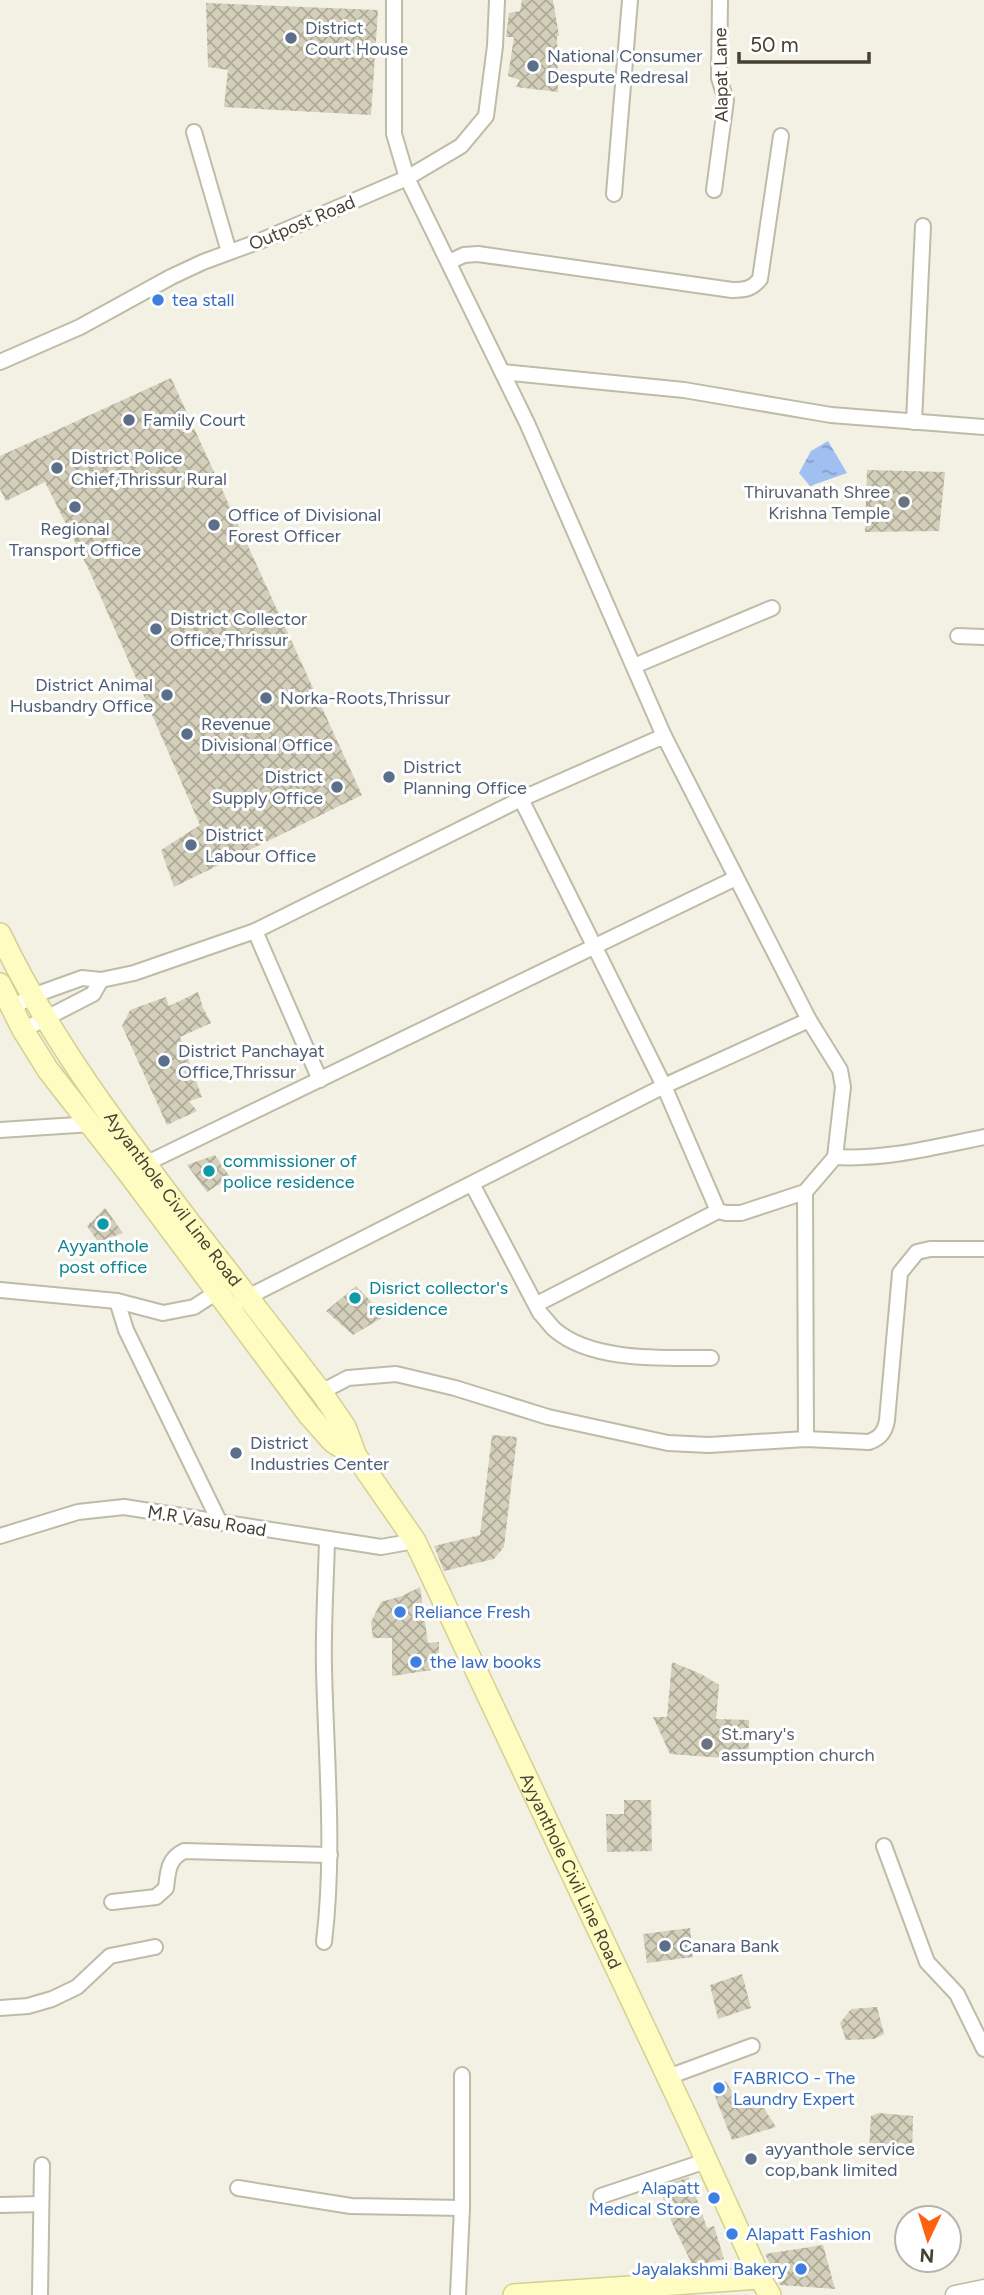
<svg xmlns="http://www.w3.org/2000/svg" width="984" height="2295" viewBox="0 0 984 2295" font-family="Figtree,sans-serif">
	<style>
		.water { fill: url(#water-ripples) }
		.building { fill: url(#building-cross-hatch) }
		.lines { fill: none; stroke-linecap: round; stroke-linejoin: round }
		.minor-casing { stroke: #bebba7; stroke-width: 18 }
		.tertiary-casing { stroke: #bebba7; stroke-width: 21 }
		.secondary-casing { stroke: #d4cf93; stroke-width: 24 }
		.minor { stroke: #fff; stroke-width: 14 }
		.tertiary { stroke: #fff; stroke-width: 18 }
		.secondary { stroke: #fffcc2; stroke-width: 21 }
		.service-dot { fill: #5c6f8a; stroke: #fff; stroke-width: 2.5 }
		.shop-dot { fill: #3f7fe0; stroke: #fff; stroke-width: 2.5 }
		.worship-dot { fill: #6b7280; stroke: #fff; stroke-width: 2.5 }
		.culture-dot { fill: #0f9aa8; stroke: #fff; stroke-width: 2.5 }
		.labels { text-anchor: middle; stroke-width: 6; stroke-linejoin: round; paint-order: stroke }
		.service-label { font-size: 18px; fill: #4e5e75; stroke: #fff; text-anchor: start }
		.street-label { font-size: 18px; fill: #454234; stroke: #fff }
		.shop-label { font-size: 18px; fill: #366cbe; stroke: #fff; text-anchor: start }
		.worship-label { font-size: 18px; fill: #5b616d; stroke: #fff; text-anchor: end }
		.culture-label { font-size: 18px; fill: #0d838f; stroke: #fff; text-anchor: start }
	</style>
	<defs>
		<pattern id="water-ripples" width="26" height="14" patternUnits="userSpaceOnUse" patternTransform="scale(1.75)"><rect width="26" height="14" fill="#9fc0f1"/><path d="M2 4q2-2 4 0t4 0M15 11q2-2 4 0t4 0" fill="none" stroke="#839ec4"/></pattern>
		<pattern id="building-cross-hatch" width="8" height="8" patternUnits="userSpaceOnUse" patternTransform="scale(1.75)"><rect width="8" height="8" fill="#d4cfba"/><path d="M0 0l8 8M0 8l8-8" fill="none" stroke="#aeaa98"/></pattern>
	</defs>
	<rect width="100%" height="100%" fill="#f3f1e4"/>
	<path class="water" d="M828,441L847,473L810,486L799,473L811,451Z"/>
	<g class="building">
		<path d="M522,0H553L559,36H557L558,92L516,87L520,80L508,76L514,37H506L509,13L520,11Z"/>
		<path d="M206,3L378,10L371,115L224,107L228,70L208,67Z"/>
		<path d="M171,378L362,795L174,887L161,850L200,825L89,570L45,482L6,501L0,489V456Z"/>
		<path d="M867,470L945,472L939,531L865,532Z"/>
		<path d="M198,992L203,1008L211,1023L180,1037L202,1097L189,1101L197,1111L167,1125L122,1026L130,1010L166,997L169,1006Z"/>
		<path d="M215,1155L230,1177L207,1192L187,1165Z"/>
		<path d="M105,1208L123,1233L98,1242L87,1226Z"/>
		<path d="M356,1286L385,1316L353,1335L326,1311Z"/>
		<path d="M492,1435L517,1437L504,1547L494,1559L444,1571L434,1546L480,1535Z"/>
		<path d="M420,1587L428,1643L439,1642V1669L392,1676V1638H373L371,1622L381,1602L402,1596Z"/>
		<path d="M672,1662L701,1674L719,1685L716,1719L749,1720V1760L670,1754L653,1717H667Z"/>
		<path d="M624,1800H651L652,1851L607,1852L606,1814H624Z"/>
		<path d="M690,1928L693,1957L647,1963L643,1934Z"/>
		<path d="M742,1974L751,2008L718,2019L710,1985Z"/>
		<path d="M877,2007L884,2034L874,2039L846,2040L840,2023L851,2009Z"/>
		<path d="M726,2081L739,2105L756,2096L776,2127L732,2140L711,2086Z"/>
		<path d="M879,2113L913,2116L912,2155L869,2151L871,2116Z"/>
		<path d="M689,2177L707,2228L714,2226L724,2259L693,2266L672,2223L659,2187Z"/>
		<path d="M823,2245L835,2289L780,2285L765,2254Z"/>
	</g>
	<g class="lines">
		<defs>
			<g id="minor">
				<path d="M394,0V134L407,178L527,423L664,736"/>
				<path d="M194,132L229,252"/>
				<path d="M714,190L726,100L719,78L720,0"/>
				<path d="M614,194L630,0"/>
				<path d="M449,262L464,255L478,254L732,290C745,290 752,289 760,279L781,136"/>
				<path d="M0,362L80,327L171,277L203,262L260,241L407,178L461,146L486,116L495,46L497,0"/>
				<path d="M502,372L684,390L831,415L984,427"/>
				<path d="M914,422L923,226"/>
				<path d="M958,636L984,637"/>
				<path d="M634,666L772,608"/>
				<path d="M521,799L664,1086L809,1020"/>
				<path d="M255,931L320,1080"/>
				<path d="M12,1008L32,996L82,978L101,980L134,973L255,931L521,799L664,736L809,1020L840,1070L843,1087L835,1157L805,1192L741,1213H726L718,1211L664,1086L242,1300"/>
				<path d="M23,1030L93,994L101,980"/>
				<path d="M0,1130L92,1124"/>
				<path d="M835,1157C886,1160 935,1147 984,1137"/>
				<path d="M145,1164L736,878"/>
				<path d="M472,1184L540,1313C545,1318 549,1324 554,1329C591,1362 664,1358 711,1358"/>
				<path d="M805,1192L806,1439"/>
				<path d="M0,1290L117,1301L163,1313L194,1307L217,1292"/>
				<path d="M117,1301L126,1330L220,1523"/>
				<path d="M537,1304L718,1211"/>
				<path d="M321,1392L348,1378L396,1374L455,1388L548,1417L668,1443L709,1445L806,1439L869,1442C880,1438 885,1432 887,1420L900,1273L917,1252L930,1249H984"/>
				<path d="M0,1536L78,1512L124,1507L381,1547L415,1541"/>
				<path d="M884,1846L927,1962L957,1994L984,2049"/>
				<path d="M112,1902L156,1897L166,1888C168,1871 168,1859 184,1851L330,1855"/>
				<path d="M324,1942C335,1851 326,1759 324,1668C323,1626 326,1582 327,1540"/>
				<path d="M0,2008L28,2006L52,1999L77,1987L110,1956L155,1947"/>
				<path d="M668,2077L752,2046"/>
				<path d="M238,2188L351,2206L462,2208"/>
				<path d="M601,2196L706,2161"/>
				<path d="M0,2205L41,2204"/>
				<path d="M40,2295L42,2165"/>
				<path d="M458,2295L462,2208V2075"/>
			</g>
			<path id="tertiary" d="M955,2295L984,2289"/>
			<g id="secondary">
				<path id="s1" d="M0,934C50,1039 120,1131 190,1223C234,1279 277,1335 321,1392L345,1427L356,1456L415,1541L688,2120L760,2278L770,2295"/>
				<path d="M0,984L23,1030L48,1070L130,1175L309,1415L333,1442L356,1456"/>
				<path d="M514,2295L760,2278"/>
			</g>
		</defs>
		<use href="#minor" class="minor-casing"/>
		<use href="#tertiary" class="tertiary-casing"/>
		<use href="#secondary" class="secondary-casing"/>
		<use href="#minor" class="minor"/>
		<use href="#tertiary" class="tertiary"/>
		<use href="#secondary" class="secondary"/>
	</g>
	<g class="service-dot">
		<circle cx="291" cy="38" r="7"/>
		<circle cx="533" cy="66" r="7"/>
		<circle cx="129" cy="420" r="7"/>
		<circle cx="57" cy="468" r="7"/>
		<circle cx="75" cy="507" r="7"/>
		<circle cx="214" cy="525" r="7"/>
		<circle cx="156" cy="629" r="7"/>
		<circle cx="167" cy="695" r="7"/>
		<circle cx="266" cy="698" r="7"/>
		<circle cx="187" cy="734" r="7"/>
		<circle cx="389" cy="777" r="7"/>
		<circle cx="337" cy="787" r="7"/>
		<circle cx="191" cy="845" r="7"/>
		<circle cx="164" cy="1061" r="7"/>
		<circle cx="236" cy="1453" r="7"/>
		<circle cx="665" cy="1946" r="7"/>
		<circle cx="751" cy="2159" r="7"/>
	</g>
	<g class="shop-dot">
		<circle cx="158" cy="300" r="7"/>
		<circle cx="400" cy="1612" r="7"/>
		<circle cx="416" cy="1662" r="7"/>
		<circle cx="719" cy="2088" r="7"/>
		<circle cx="714" cy="2198" r="7"/>
		<circle cx="732" cy="2234" r="7"/>
		<circle cx="801" cy="2269" r="7"/>
	</g>
	<g class="worship-dot">
		<circle cx="904" cy="502" r="7"/>
		<circle cx="707" cy="1744" r="7"/>
	</g>
	<g class="culture-dot">
		<circle cx="209" cy="1171" r="7"/>
		<circle cx="103" cy="1224" r="7"/>
		<circle cx="355" cy="1298" r="7"/>
	</g>
	<g class="labels">
		<g class="service-label">
			<text x="305" y="34">District<tspan x="305" dy="21">Court House</tspan></text>
			<text x="547" y="62">National Consumer<tspan x="547" dy="21">Despute Redresal</tspan></text>
			<text x="143" y="426">Family Court</text>
			<text x="71" y="464">District Police<tspan x="71" dy="21">Chief,Thrissur Rural</tspan></text>
			<text x="228" y="521">Office of Divisional<tspan x="228" dy="21">Forest Officer</tspan></text>
			<text x="75" y="535" text-anchor="middle">Regional<tspan x="75" dy="21">Transport Office</tspan></text>
			<text x="170" y="625">District Collector<tspan x="170" dy="21">Office,Thrissur</tspan></text>
			<text x="153" y="691" text-anchor="end">District Animal<tspan x="153" dy="21">Husbandry Office</tspan></text>
			<text x="280" y="704">Norka-Roots,Thrissur</text>
			<text x="201" y="730">Revenue<tspan x="201" dy="21">Divisional Office</tspan></text>
			<text x="403" y="773">District<tspan x="403" dy="21">Planning Office</tspan></text>
			<text x="323" y="783" text-anchor="end">District<tspan x="323" dy="21">Supply Office</tspan></text>
			<text x="205" y="841">District<tspan x="205" dy="21">Labour Office</tspan></text>
			<text x="178" y="1057">District Panchayat<tspan x="178" dy="21">Office,Thrissur</tspan></text>
			<text x="250" y="1449">District<tspan x="250" dy="21">Industries Center</tspan></text>
			<text x="679" y="1952">Canara Bank</text>
			<text x="765" y="2155">ayyanthole service<tspan x="765" dy="21">cop,bank limited</tspan></text>
		</g>
		<g class="street-label">
			<text transform="translate(721 75) rotate(-91)" y="6">Alapat Lane</text>
			<text transform="translate(302 223) rotate(-23)" y="6">Outpost Road</text>
			<text dy="6" stroke="none"><textPath href="#s1" startOffset="317">Ayyanthole Civil Line Road</textPath></text>
			<text transform="translate(207 1521) rotate(9)" y="6">M.R Vasu Road</text>
			<text dy="6" stroke="none"><textPath href="#s1" startOffset="1102">Ayyanthole Civil Line Road</textPath></text>
		</g>
		<g class="shop-label">
			<text x="172" y="306">tea stall</text>
			<text x="414" y="1618">Reliance Fresh</text>
			<text x="430" y="1668">the law books</text>
			<text x="733" y="2084">FABRICO - The<tspan x="733" dy="21">Laundry Expert</tspan></text>
			<text x="700" y="2194" text-anchor="end">Alapatt<tspan x="700" dy="21">Medical Store</tspan></text>
			<text x="746" y="2240">Alapatt Fashion</text>
			<text x="787" y="2275" text-anchor="end">Jayalakshmi Bakery</text>
		</g>
		<g class="worship-label">
			<text x="890" y="498">Thiruvanath Shree<tspan x="890" dy="21">Krishna Temple</tspan></text>
			<text x="721" y="1740" text-anchor="start">St.mary's<tspan x="721" dy="21">assumption church</tspan></text>
		</g>
		<g class="culture-label">
			<text x="223" y="1167">commissioner of<tspan x="223" dy="21">police residence</tspan></text>
			<text x="103" y="1252" text-anchor="middle">Ayyanthole<tspan x="103" dy="21">post office</tspan></text>
			<text x="369" y="1294">Disrict collector's<tspan x="369" dy="21">residence</tspan></text>
		</g>
	</g>
	<g transform="translate(928 2239) rotate(184)"><circle r="33" fill="#ffffff" stroke="#b5b3ae" stroke-width="2"/>
	<path d="M0-5L12 26L0 18L-12 26Z" fill="#fd6211"/>
	<text y="-10" font-size="19" font-weight="bold" text-anchor="middle" fill="#454234">N</text>
	</g>
	<path d="M739 52v10h130v-10" fill="none" stroke="#454234" stroke-width="3.5"/>
	<text x="750" y="52" font-size="21" fill="#454234" stroke="#ffffff" stroke-width="5" paint-order="stroke">50 m</text>
</svg>
